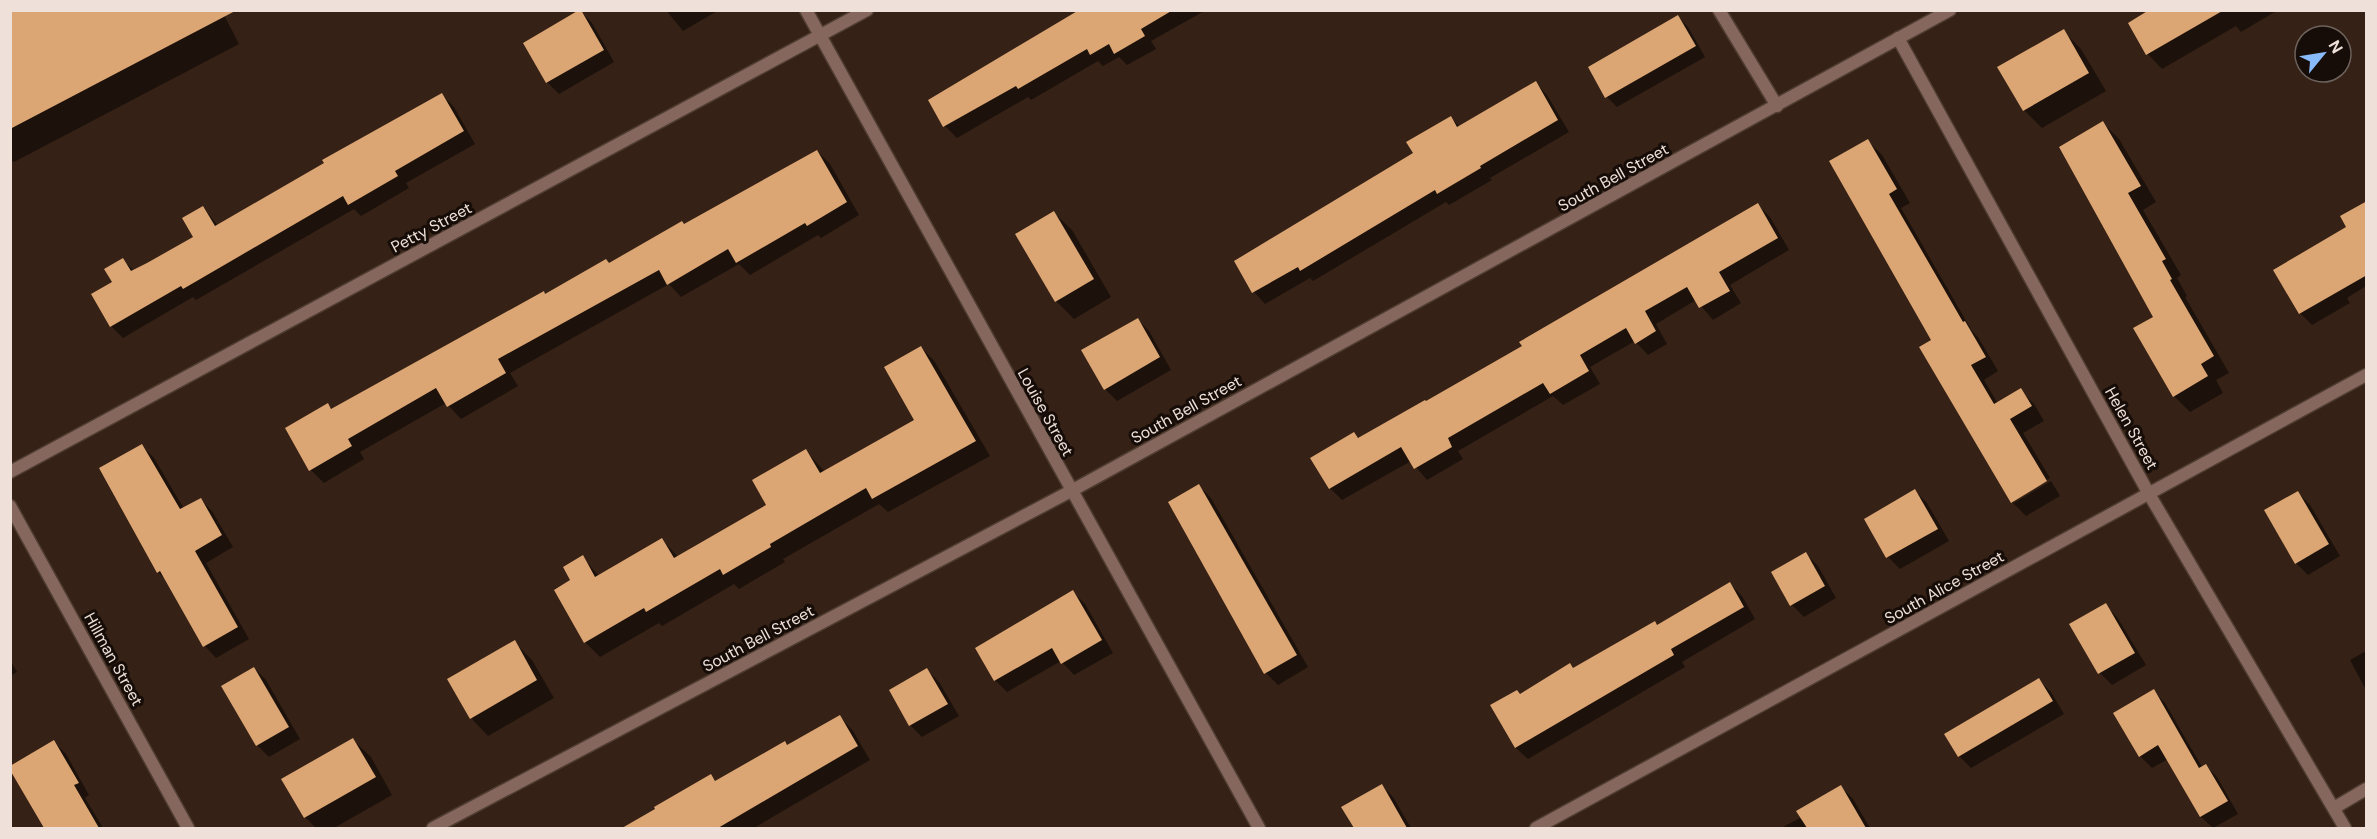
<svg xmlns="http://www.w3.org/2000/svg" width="2377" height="839" viewBox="0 0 2377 839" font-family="'DM Sans',sans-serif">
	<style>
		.shadow { fill: #0007 }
		.building { fill: #dca674 }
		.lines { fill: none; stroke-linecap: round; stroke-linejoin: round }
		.street-casing { stroke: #4f3c30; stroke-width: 15 }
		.street { stroke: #85675e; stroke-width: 12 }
		.labels { text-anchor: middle; stroke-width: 6; stroke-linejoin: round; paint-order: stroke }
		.street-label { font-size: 16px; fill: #efe1d9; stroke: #160d08 }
	</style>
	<rect width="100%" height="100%" fill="#352115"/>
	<g class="shadow">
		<path d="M10,10L223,13L239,44L14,162L10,159Z"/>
		<path d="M666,10H719L683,31Z"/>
		<path d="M1082,10H1206L1151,41L1156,49L1127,65L1119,57L1103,66L1098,61L1031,100L1028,97L957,138L945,126L930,101Z"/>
		<path d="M2152,10H2278L2241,32L2236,26L2162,69L2148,54L2130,23Z"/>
		<path d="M580,11L592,23L614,62L559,94L547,82Z"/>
		<path d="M1678,17L1688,27L1705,57L1617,107L1607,97Z"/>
		<path d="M2063,31L2081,49L2106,91L2042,128L2024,110Z"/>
		<path d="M1536,83L1547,95L1569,132L1490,178L1492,180L1449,205L1446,202L1313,281L1310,278L1265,304L1254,292L1236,261L1415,154L1451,118L1460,127Z"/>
		<path d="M442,95L454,107L475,144L406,183L409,188L361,216L354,209L196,300L193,297L123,338L111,326L114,283L123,260L134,271L195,237L203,207L218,226Z"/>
		<path d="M2103,123L2119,139L2156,202L2143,210L2181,275L2177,278L2187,296L2185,297L2229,373L2216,380L2223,393L2190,412L2174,396Z"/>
		<path d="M1868,141L1882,155L1910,203L1901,208L1972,331L1978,337L1998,371L1984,380L1998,404L2020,390L2034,404L2044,421L2023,433L2050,478L2014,499V503L2051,481L2060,496L2026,516L2012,502L1933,341Z"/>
		<path d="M817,151L830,164L859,215L821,238L818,235L750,275L739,264L681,297L669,284L510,373L518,386L461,419L446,403L360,452L364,459L324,483L311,470L328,405L333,410L546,295L685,226Z"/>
		<path d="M2366,202V286L2347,298L2350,303L2312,325L2300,313L2275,270L2348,227Z"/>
		<path d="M1758,205L1770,217L1789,250L1730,285L1741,303L1713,320L1696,300L1656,324L1667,344L1648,355L1635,341L1590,367L1600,384L1563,405L1553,396L1458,451L1463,459L1427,480L1411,461L1342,500L1330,488L1312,458L1354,434L1360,439L1524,347Z"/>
		<path d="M1054,213L1072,230L1111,297L1074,319L1056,301Z"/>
		<path d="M1137,319L1149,331L1171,370L1117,401L1105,389Z"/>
		<path d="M921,347L935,362L990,456L888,512L879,504L783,559L785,562L739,589L734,584L662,626L659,623L600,657L585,642L573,581L582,557L599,576L662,540L678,557L768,505L806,451L825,472L916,420Z"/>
		<path d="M142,446L154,458L184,509L200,499L212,511L233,547L206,563L249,639L216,658L205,646L167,581L158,572Z"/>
		<path d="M1199,486L1211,498L1308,667L1278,685L1266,673Z"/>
		<path d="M1915,491L1927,503L1949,541L1900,569L1888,557L1866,519Z"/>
		<path d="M2298,493L2310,505L2340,556L2308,575L2296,563Z"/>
		<path d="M1806,554L1818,566L1836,598L1804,617L1792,605Z"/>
		<path d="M1730,584L1742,596L1755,619L1682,662L1685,667L1528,759L1516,748L1492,706L1521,695L1574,669L1657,626Z"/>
		<path d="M1073,592L1085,604L1113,653L1074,675L1061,661L1007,692L995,680L977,648Z"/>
		<path d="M2105,605L2117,617L2146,665L2112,685L2100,673L2071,625Z"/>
		<path d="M514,642L532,660L554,698L488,736L471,718Z"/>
		<path d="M2366,651V690L2350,660Z"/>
		<path d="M10,660L17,672L10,676Z"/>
		<path d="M254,668L266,680L300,739L269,757L257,745Z"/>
		<path d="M927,670L939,682L959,716L922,737L910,725L891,691Z"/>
		<path d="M2039,680L2051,692L2064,714L1971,768L1959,756Z"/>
		<path d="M2153,691L2165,703L2202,767L2205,765L2217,777L2238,814L2213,828L2201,817L2168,759L2152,768L2140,756Z"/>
		<path d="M840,717L853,731L870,760L754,828H625L711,776L717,782L785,743L788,746Z"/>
		<path d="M353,740L371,757L392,795L334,828H316L305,817Z"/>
		<path d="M54,742L66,754L89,795L85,798L103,828H47L11,767Z"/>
		<path d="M1381,785L1393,797L1411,828H1356L1343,807Z"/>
		<path d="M1841,787L1853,799L1870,828H1781L1802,817Z"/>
	</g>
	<g class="building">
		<path d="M10,10H237L10,129Z"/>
		<path d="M579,10H581L604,50L546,83L523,43Z"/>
		<path d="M1079,10H1173L1141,29L1145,36L1114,54L1109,44L1090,55L1087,49L1018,89L1016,86L943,127L928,100Z"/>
		<path d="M2149,10H2224L2146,55L2128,23Z"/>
		<path d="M1678,15L1696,46L1605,98L1588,67Z"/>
		<path d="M2064,29L2089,73L2023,111L1997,67Z"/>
		<path d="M1536,81L1558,120L1480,166L1481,168L1437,194L1435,190L1300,271L1298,267L1252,293L1234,261L1413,153L1406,142L1451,116L1457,127Z"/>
		<path d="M442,93L464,131L395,171L398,176L348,205L343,196L183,289L181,286L110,327L91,294L112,282L104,269L123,258L131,271L147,263L193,237L182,218L203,206L215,226L324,163L322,160Z"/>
		<path d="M2103,121L2141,186L2128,193L2166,259L2162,261L2172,279L2170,280L2214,356L2201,364L2208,376L2173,397L2133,328L2153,317L2059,147Z"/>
		<path d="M1868,139L1897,189L1889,194L1963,322L1965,321L1986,357L1971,365L1994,404L2021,388L2032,406L2010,419L2047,481L2011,503L1919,347L1931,340L1829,161Z"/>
		<path d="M817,150L847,202L807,226L805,223L736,263L728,249L667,285L659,270L498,359L506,373L447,407L436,388L348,439L352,446L309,471L285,428L328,403L331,409L544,291L545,294L606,259L609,263L682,221L684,224Z"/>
		<path d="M2367,201V275L2299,314L2273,270L2346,227L2340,216Z"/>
		<path d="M1758,203L1778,238L1719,272L1730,291L1699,308L1687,287L1645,311L1656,331L1635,344L1626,328L1580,355L1589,371L1550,394L1543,383L1448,438L1452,447L1414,469L1401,447L1329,489L1310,458L1354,432L1358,438L1425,400L1426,401L1522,346L1519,342Z"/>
		<path d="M1054,211L1094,279L1055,302L1015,234Z"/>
		<path d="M1138,318L1160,357L1104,390L1081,350Z"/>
		<path d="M921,346L976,441L872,499L866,488L770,544L771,547L723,575L720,569L646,612L644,608L584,643L554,590L570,580L563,567L583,555L595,577L662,538L674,558L766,505L752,480L806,449L820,473L914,420L884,367Z"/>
		<path d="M142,444L180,509L201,498L222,535L195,551L238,627L203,647L160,571L157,573L99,468Z"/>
		<path d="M1199,484L1297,655L1264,674L1168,502Z"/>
		<path d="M1915,489L1938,529L1886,558L1864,519Z"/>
		<path d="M2298,491L2329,544L2295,564L2264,510Z"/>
		<path d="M1806,552L1825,586L1790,606L1771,572Z"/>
		<path d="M1730,582L1744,607L1671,649L1674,655L1515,748L1490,705L1517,690L1520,694L1570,663L1573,668L1655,621L1657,625Z"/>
		<path d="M1073,590L1102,640L1061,664L1052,648L994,681L975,648Z"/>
		<path d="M2106,603L2135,653L2098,674L2069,624Z"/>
		<path d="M515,640L537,680L470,719L447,679Z"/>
		<path d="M254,667L289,727L256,746L221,686Z"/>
		<path d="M927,668L948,704L909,726L889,690Z"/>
		<path d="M2039,678L2053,701L1958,757L1944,734Z"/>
		<path d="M2154,689L2199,768L2206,764L2228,801L2200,817L2158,745L2139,757L2113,713Z"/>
		<path d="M840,715L858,746L718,828H622L655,809L654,807L711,774L715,781L785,741L787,745Z"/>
		<path d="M353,738L376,777L304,818L281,779Z"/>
		<path d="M54,740L79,783L74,785L99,828H44L10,770V766Z"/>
		<path d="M1382,784L1407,828H1354L1341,807Z"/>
		<path d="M1841,785L1866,828H1807L1796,811Z"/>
	</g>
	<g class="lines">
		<defs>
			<g id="street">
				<path d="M806,10L1259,828"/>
				<path d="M1719,10L1777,106"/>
				<path d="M1898,38L2149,494L2345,828"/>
				<path d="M10,472L867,10"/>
				<path d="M10,506L188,828"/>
				<path d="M2334,808L2366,789"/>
				<path d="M433,828L1071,491L1950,10"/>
				<path d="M1536,828L2366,375"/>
			</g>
		</defs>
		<use href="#street" class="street-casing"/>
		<use href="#street" class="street"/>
	</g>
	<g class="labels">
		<g class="street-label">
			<text transform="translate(1613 177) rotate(-29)" y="6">South Bell Street</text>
			<text transform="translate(431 227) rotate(-28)" y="6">Petty Street</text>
			<text transform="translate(1186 409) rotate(-29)" y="6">South Bell Street</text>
			<text transform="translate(1046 412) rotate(61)" y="6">Louise Street</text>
			<text transform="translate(2132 428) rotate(61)" y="6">Helen Street</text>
			<text transform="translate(1944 587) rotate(-29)" y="6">South Alice Street</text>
			<text transform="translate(758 638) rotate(-28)" y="6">South Bell Street</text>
			<text transform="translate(114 659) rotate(61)" y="6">Hillman Street</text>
		</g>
	</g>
	<rect width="2377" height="839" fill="none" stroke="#efe1d9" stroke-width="24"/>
	<g transform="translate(2323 54) rotate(60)"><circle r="28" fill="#160d08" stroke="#6d625c" stroke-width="1.5"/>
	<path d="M0-4.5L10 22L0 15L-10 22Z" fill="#89bafc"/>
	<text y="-9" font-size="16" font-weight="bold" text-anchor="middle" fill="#efe1d9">N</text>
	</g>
</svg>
